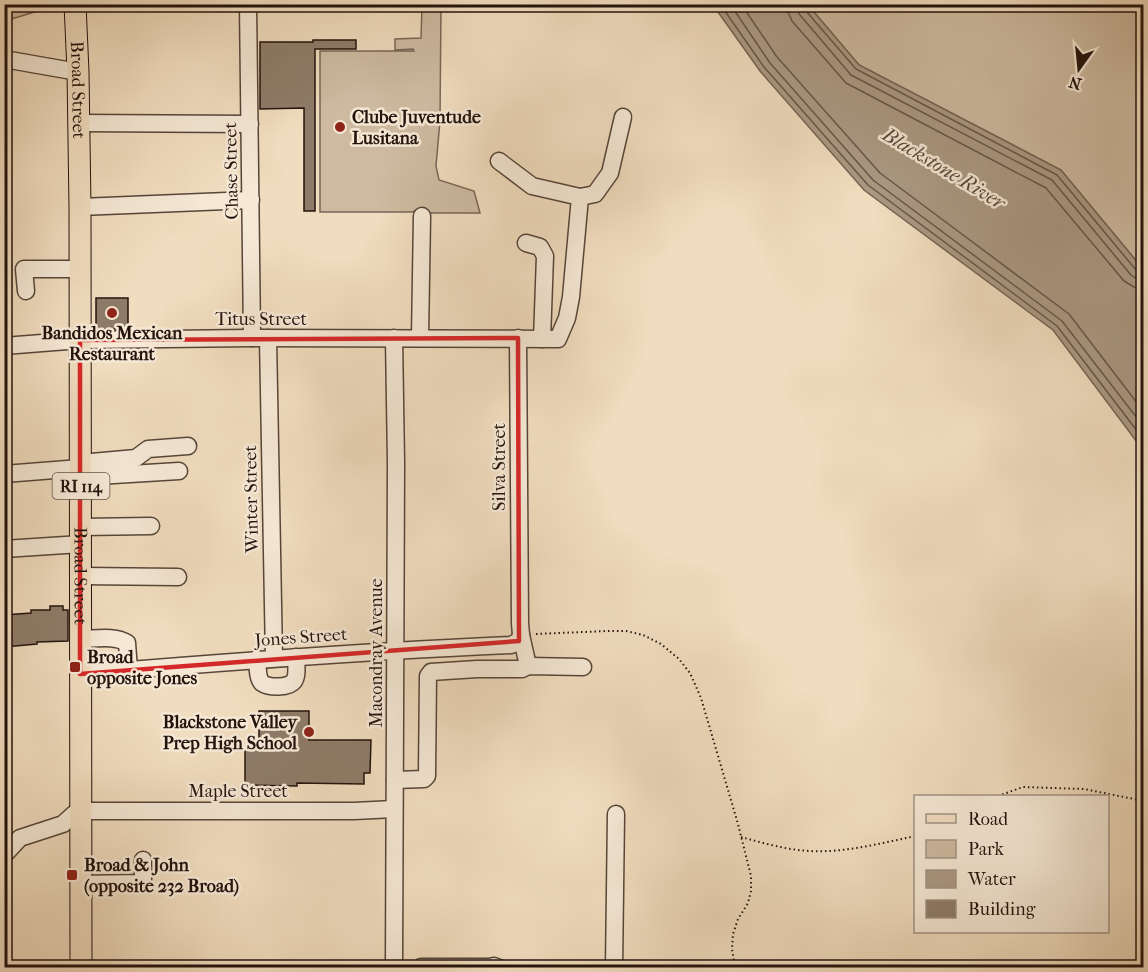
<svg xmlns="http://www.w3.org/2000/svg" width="1148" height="972" viewBox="0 0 1148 972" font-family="'IM FELL French Canon',serif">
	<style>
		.green { fill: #cdbaa0; stroke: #786656; stroke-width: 1.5 }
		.water { fill: #aa9882; stroke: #746353; stroke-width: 1.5 }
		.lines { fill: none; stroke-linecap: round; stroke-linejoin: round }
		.shore { stroke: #665648; stroke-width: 1.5 }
		.building { fill: #8e7c69; stroke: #23130d; stroke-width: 1.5 }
		.minor-casing { stroke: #564539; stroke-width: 19 }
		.major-casing { stroke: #23130d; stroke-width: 23 }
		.path { stroke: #23130d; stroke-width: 2; stroke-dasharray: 1.5 3; stroke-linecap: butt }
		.minor { stroke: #f5e8d5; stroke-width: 16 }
		.major { stroke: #f0dcbe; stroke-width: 21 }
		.marked { fill: none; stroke: #d62828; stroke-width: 4.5; stroke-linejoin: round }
		.poi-dot { fill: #8f2418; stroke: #f5e8d5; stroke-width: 2 }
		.labels { text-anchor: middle; stroke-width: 5; stroke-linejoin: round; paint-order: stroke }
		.shield { fill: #f5e8d5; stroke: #625349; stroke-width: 1.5 }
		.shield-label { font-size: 16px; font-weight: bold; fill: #23130d }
		.street-label { font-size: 18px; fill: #23130d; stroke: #f5e8d5 }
		.poi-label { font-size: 18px; font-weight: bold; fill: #23130d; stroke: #f5e8d5; text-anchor: start }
		.water-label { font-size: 20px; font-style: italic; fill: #59483c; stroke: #f5e8d5 }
	</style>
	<rect width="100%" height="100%" fill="#f0dcbe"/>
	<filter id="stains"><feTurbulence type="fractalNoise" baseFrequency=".00333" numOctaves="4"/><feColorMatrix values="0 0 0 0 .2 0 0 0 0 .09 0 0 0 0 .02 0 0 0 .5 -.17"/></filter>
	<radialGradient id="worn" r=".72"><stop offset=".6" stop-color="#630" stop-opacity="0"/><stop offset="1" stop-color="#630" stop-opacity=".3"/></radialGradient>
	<g class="green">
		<path d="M5,4H58V5L5,21Z"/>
		<path d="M422,5H441L440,121L436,166L439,180L474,191L480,213H426L414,211L413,212H320V51H414L413,49L395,50V39L421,38Z"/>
		<path d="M808,5H1143L1144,154L1140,155L1144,157L1143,269L1061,170L859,65Z"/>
	</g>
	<path class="water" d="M713,5H808L859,65L1061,170L1143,269V450L1053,330L864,190L760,71Z"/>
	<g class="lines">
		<g class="shore">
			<path d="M720,4L764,67L868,185L1057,326L1144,440"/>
			<path d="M730,4L770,63L873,180L1062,321L1144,427"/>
			<path d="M741,4L777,57L880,173L1069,314L1144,412"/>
			<path d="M788,4V12L792,21L846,83L1046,188L1124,281L1134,287L1144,289"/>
			<path d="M797,4V10L800,15L851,75L1052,180L1131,275L1137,279L1144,280"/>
			<path d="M804,4L806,11L856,69L1057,175L1136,270L1144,272"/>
		</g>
	</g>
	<g class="building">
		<path d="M313,40H356V49H315V211H304V108L260,109V42H313Z"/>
		<rect x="96" y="298" width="32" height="31"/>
		<path d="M50,606H63V610H68V641L37,642V644L4,647V615L31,613V610H50Z"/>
		<path d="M259,711H309V740H371L370,773H364V784L297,783V786L245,785V748H259Z"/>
	</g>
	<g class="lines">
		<defs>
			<g id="minor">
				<path d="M248,4L252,338"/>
				<path d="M4,59L78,72"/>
				<path d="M78,123L250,124"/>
				<path d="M580,197L595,194L610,173L623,117"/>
				<path d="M80,207L251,200"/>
				<path d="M526,243L540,247L545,256L542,339"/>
				<path d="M26,291L24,269H80"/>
				<path d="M268,338L274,658"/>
				<path d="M394,338L396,463L394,968"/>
				<path d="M420,338L422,216"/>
				<path d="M518,338L520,623L521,635L528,666"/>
				<path d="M4,346L80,340L252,338L558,339L567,318L571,297L580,197L532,186L499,161"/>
				<path d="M80,463L136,458L148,449L188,446"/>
				<path d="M4,474L80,468"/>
				<path d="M81,477L179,471"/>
				<path d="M81,527L151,526"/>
				<path d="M4,549L81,544"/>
				<path d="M81,576L178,577"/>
				<path d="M80,639C95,639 115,635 127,643L129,670"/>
				<path d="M257,659C258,666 257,678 262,683C269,688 289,688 294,681C298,675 296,664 296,657"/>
				<path d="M80,674C224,662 367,651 511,645L519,641L521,635"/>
				<path d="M395,780L424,779L427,776L428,676L431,672L477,669H522L528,666L583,667"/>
				<path d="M4,855L20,838L63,824L74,814L81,811H354L394,809"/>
				<path d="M80,884L139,883L143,879V860"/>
				<path d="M421,967H489L494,966L499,968"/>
				<path d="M614,968L616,814"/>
			</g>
			<g id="major">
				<path id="s1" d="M75,4L78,72L80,207L81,968"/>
			</g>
		</defs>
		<use href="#minor" class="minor-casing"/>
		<use href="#major" class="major-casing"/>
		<g class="path">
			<path d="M4,8L14,4"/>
			<path d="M536,634L607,631H626L643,635L661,644L679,659L690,673L701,698L738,824L751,876V891L748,903L738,919L733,934L732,949L735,968"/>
			<path d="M998,796L1023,787L1084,789L1144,801"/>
			<path d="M741,837C763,843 787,850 810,851C845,853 881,843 916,836"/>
		</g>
		<use href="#minor" class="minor"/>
		<use href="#major" class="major"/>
	</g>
	<path class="marked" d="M518,338L519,641L80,674V340Z"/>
	<g class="poi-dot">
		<circle cx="340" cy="127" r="6"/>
		<circle cx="112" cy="313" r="6"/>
		<rect x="69" y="661" width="12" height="12" rx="3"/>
		<circle cx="309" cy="732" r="6"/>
		<rect x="66" y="869" width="12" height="12" rx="3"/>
	</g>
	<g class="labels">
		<rect class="shield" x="52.5" y="473" width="57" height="26" rx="4.5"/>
		<g class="shield-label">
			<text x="81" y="492">RI 114</text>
		</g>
		<g class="street-label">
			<text dy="6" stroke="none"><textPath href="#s1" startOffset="86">Broad Street</textPath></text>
			<text transform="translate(231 171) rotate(-91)" y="6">Chase Street</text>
			<text x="261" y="325">Titus Street</text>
			<text transform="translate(499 467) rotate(-90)" y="6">Silva Street</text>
			<text transform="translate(251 499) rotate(-91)" y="6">Winter Street</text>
			<text dy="6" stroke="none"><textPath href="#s1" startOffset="572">Broad Street</textPath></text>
			<text transform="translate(301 637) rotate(-4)" y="6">Jones Street</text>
			<text transform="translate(376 653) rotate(-90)" y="6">Macondray Avenue</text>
			<text x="238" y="797">Maple Street</text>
		</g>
		<g class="poi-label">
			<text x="352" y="123">Clube Juventude<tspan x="352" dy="21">Lusitana</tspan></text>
			<text x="112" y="339" text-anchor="middle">Bandidos Mexican<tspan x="112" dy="21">Restaurant</tspan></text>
			<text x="87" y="663">Broad<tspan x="87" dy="21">opposite Jones</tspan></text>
			<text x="297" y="728" text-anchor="end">Blackstone Valley<tspan x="297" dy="21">Prep High School</tspan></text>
			<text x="84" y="871">Broad &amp; John<tspan x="84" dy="21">(opposite 232 Broad)</tspan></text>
		</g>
		<g class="water-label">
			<text transform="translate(944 168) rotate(31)" y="7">Blackstone River</text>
		</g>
	</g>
	<rect width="1148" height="972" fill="none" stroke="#f0dcbe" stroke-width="24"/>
	<rect x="6" y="6" width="1136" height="960" fill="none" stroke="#23130d" stroke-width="3"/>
	<rect x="12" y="12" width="1124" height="948" fill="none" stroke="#23130d" stroke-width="1.5"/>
	<rect x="914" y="795" width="195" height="138" fill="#f5e8d5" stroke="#a19385" stroke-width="1.5"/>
	<rect x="926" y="814" width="30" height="9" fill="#f0dcbe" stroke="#a19385" stroke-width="1.5"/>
	<text x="968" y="825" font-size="18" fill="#23130d">Road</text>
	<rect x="926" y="840" width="30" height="18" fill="#cdbaa0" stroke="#a19385" stroke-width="1.5"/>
	<text x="968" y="855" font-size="18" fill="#23130d">Park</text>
	<rect x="926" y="870" width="30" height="18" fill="#aa9882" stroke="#a19385" stroke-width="1.5"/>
	<text x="968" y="885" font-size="18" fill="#23130d">Water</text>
	<rect x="926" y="900" width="30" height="18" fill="#8e7c69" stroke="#a19385" stroke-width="1.5"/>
	<text x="968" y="915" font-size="18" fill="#23130d">Building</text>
	<g transform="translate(1079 69) rotate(195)" stroke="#f5e8d5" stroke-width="4.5" paint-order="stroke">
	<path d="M0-4.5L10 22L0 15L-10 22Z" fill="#23130d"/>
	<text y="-9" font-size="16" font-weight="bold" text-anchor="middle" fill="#23130d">N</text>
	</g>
	<rect width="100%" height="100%" filter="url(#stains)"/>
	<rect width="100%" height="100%" fill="url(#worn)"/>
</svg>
